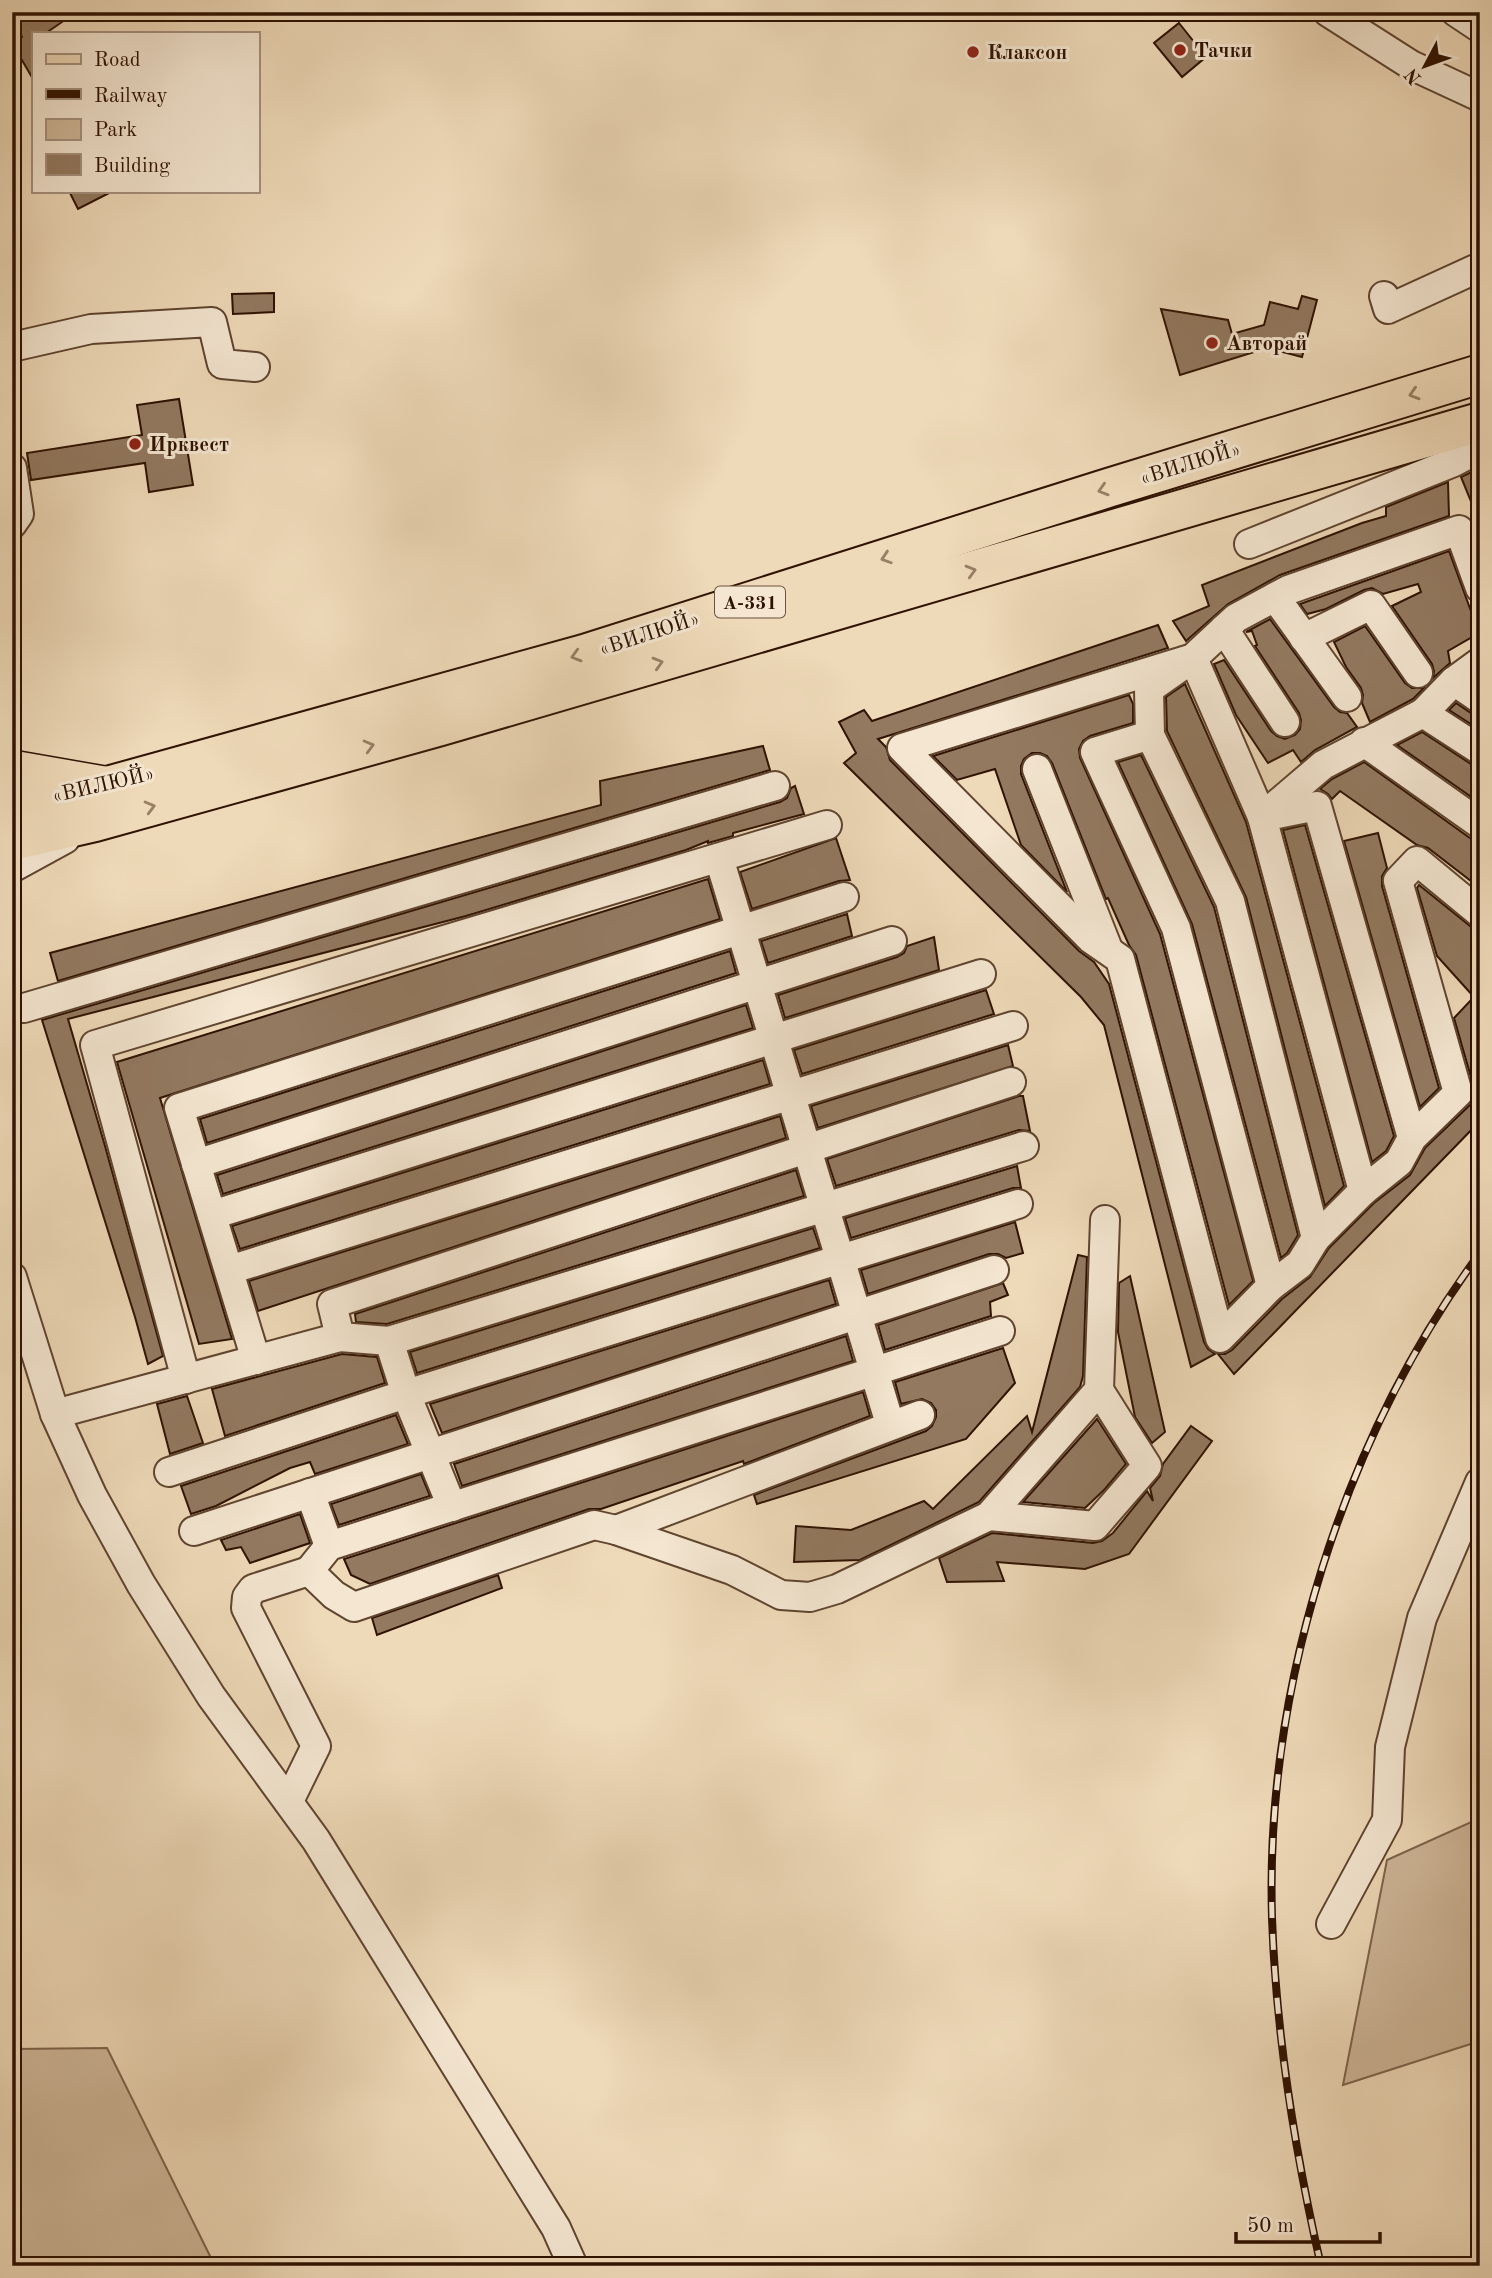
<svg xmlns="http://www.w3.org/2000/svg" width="1492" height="2278" viewBox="0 0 1492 2278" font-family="'Old Standard TT',serif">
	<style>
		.green { fill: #ceb799; stroke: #7e644d; stroke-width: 2 }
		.building { fill: #927960; stroke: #2f1201; stroke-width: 2 }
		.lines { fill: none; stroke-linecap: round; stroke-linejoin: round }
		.minor-casing { stroke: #5f442f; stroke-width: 32 }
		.major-casing { stroke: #2f1201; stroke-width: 38 }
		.highway-casing { stroke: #2f1201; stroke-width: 42 }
		.minor { stroke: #f4e6d1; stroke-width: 28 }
		.major { stroke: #eed9b8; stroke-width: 35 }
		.highway { stroke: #eed9b8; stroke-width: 38 }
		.rail-casing { stroke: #2f1201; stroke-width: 8 }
		.rail { stroke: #f4e6d1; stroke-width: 5; stroke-dasharray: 16; stroke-linecap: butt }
		.oneway { stroke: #987f66 }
		.poi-dot { fill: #8f2418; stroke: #f4e6d1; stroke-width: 2.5 }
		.labels { text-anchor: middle; stroke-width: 6; stroke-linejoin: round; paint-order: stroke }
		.shield { fill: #f4e6d1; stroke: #6a523f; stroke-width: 2 }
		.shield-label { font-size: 19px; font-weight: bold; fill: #2f1201 }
		.poi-label { font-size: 21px; font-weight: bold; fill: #2f1201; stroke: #f4e6d1; text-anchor: start }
		.street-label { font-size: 21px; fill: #2f1201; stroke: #f4e6d1 }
	</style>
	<rect width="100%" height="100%" fill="#eed9b8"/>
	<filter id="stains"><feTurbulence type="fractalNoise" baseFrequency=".00286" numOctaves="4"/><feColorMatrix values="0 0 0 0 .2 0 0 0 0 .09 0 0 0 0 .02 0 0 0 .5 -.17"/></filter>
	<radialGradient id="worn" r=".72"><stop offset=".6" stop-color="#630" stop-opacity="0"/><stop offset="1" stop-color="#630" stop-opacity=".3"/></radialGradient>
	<g class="green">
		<path d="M1480,1818V2041L1343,2085L1387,1860Z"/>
		<path d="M107,2048L215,2266H12V2049Z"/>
	</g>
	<g class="building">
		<path d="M12,12H58L62,22L46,33H33V79L12,43L22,37L12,19Z"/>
		<path d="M1179,23L1206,57L1182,77L1154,43Z"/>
		<path d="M69,191H113L78,209Z"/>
		<path d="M274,293V312L233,314L232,294Z"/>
		<path d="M1302,296L1317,300L1302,357L1267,348L1180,375L1161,309L1228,320L1232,334L1264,325L1270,302L1298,309Z"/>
		<path d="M179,399L193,485L149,492L145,463L31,480L27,453L142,435L137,405Z"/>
		<path d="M1480,468V521H1479L1461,477Z"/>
		<path d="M1448,482L1449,516L1280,575L1228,604L1186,641L1173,621L1209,606L1202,585L1362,523L1386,516V507Z"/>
		<path d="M1449,551L1479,633L1448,651L1450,663L1433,678L1434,671L1432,664L1392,606L1421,592L1418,584L1383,594L1372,588L1364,590L1326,609L1307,614L1300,604Z"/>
		<path d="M1270,619L1334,707L1340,712L1347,713L1357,727L1315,750L1301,762L1293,750L1268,763L1236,715L1214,664L1224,660L1271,731L1277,736L1285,739L1295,735L1300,729L1301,720L1299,713L1255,646L1257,645L1252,631L1246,632Z"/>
		<path d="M1158,625L1168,648L878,739L886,747L890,760L1079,951L1094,962L1109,984L1204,1342L1208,1349L1215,1354L1191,1367L1104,1025L1081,997L844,763L856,753L839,722L864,710L872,721Z"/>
		<path d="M1365,626L1405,683L1412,688H1424L1413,699L1370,722L1362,703L1363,695L1361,688L1346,667L1334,642Z"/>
		<path d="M1185,684L1246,822L1344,1186L1325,1206L1246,897L1167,731L1166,697Z"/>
		<path d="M1129,695L1133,704V723L1090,736L1083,741L1079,749L1080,758L1160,934L1253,1281L1229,1305L1136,955L1129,945L1108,898L1106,899L1052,763L1047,756L1040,753H1032L1024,759L1021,766V774L1067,892L1021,845L995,769L957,780L933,756Z"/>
		<path d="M1456,703L1471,713L1480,715V730L1449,710Z"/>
		<path d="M1422,732L1471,764L1480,767V803L1397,745Z"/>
		<path d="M763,746L770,770L58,981L50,953L601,805L600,781Z"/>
		<path d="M1141,755L1214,907L1298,1235L1287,1253L1281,1258L1192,924L1118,762Z"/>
		<path d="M1364,762L1470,838L1480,840V888L1428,848L1417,845L1340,791L1332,799L1328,794L1320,789L1332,779Z"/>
		<path d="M795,786L804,814L733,833V836L708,843V841L686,850L466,916L68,1019L105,1146L163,1356L148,1364L135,1317L42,1020L780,802L787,798L791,788Z"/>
		<path d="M1305,825L1394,1136L1386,1151L1372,1162L1283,830Z"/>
		<path d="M1378,833L1387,868L1382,876V886L1439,1088L1420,1107L1344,841Z"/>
		<path d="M836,838L850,880L839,881L752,909L740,872Z"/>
		<path d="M708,879L720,919L160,1098L232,1339L199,1344L117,1062Z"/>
		<path d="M1419,885L1480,934V1121L1234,1374L1218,1354H1225L1232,1350L1282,1299L1310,1277L1329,1248L1374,1203L1410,1175L1425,1148L1470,1105L1474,1098V1088L1454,1018L1474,997L1437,956L1417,888Z"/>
		<path d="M847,914L852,936L768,963L761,941Z"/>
		<path d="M934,937L939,970L785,1018L778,995L897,957L904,953L907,946Z"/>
		<path d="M730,951L736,973L207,1143L200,1119Z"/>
		<path d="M986,990L994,1014L802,1074L794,1050Z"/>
		<path d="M746,1005L753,1028L223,1194L217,1175Z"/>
		<path d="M1008,1045L1013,1066L818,1128L811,1106Z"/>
		<path d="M763,1060L770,1084L240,1249L232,1226Z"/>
		<path d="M1019,1096H1023L1030,1131L1019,1130L836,1186L827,1159Z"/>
		<path d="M780,1116L786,1138L258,1311L249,1281Z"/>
		<path d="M1017,1166L1021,1188H1013L851,1238L845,1218Z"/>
		<path d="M796,1170L804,1196L387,1324L356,1322L355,1314Z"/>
		<path d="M1015,1222L1023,1253L1006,1258L998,1254H989L868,1294L861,1270Z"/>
		<path d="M813,1228L820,1248L417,1373L410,1352Z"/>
		<path d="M1078,1255L1087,1257L1083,1376L1080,1387L979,1502L860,1560L794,1562L796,1526L851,1530L924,1501L933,1509L1027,1416L1032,1432Z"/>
		<path d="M1130,1276L1165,1432L1152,1443L1135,1417L1118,1332L1119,1283Z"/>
		<path d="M829,1280L836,1304L442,1433L430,1404Z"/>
		<path d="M1003,1283L1008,1295L990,1302L991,1316L885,1350L878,1325Z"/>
		<path d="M846,1336L853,1361L462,1486L454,1464Z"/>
		<path d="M1003,1348L1015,1383L966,1439L757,1504L754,1495L926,1431L932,1426L936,1417V1410L931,1403L922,1399L901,1404L895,1382Z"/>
		<path d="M342,1354L377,1357L385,1383L225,1436L212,1389Z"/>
		<path d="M863,1392L870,1416L744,1464L743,1461L601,1509H589L370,1584L351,1575L344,1559Z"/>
		<path d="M187,1396L203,1443L170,1454L157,1404Z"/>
		<path d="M396,1415L408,1444L315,1474L310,1462L290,1468L216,1506L191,1514L181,1486Z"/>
		<path d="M1097,1419L1126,1464L1105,1489L1085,1508L1023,1502Z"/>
		<path d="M1191,1426L1212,1441L1129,1554L1085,1569L997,1562L1004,1581L947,1582L939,1558L992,1533L1093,1543L1102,1541L1113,1533L1147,1491L1153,1501L1150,1488L1160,1476L1163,1464Z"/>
		<path d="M421,1474L430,1496L339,1525L331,1504Z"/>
		<path d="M300,1514L310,1543L250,1563L241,1547L226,1550L221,1540Z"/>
		<path d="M498,1575L502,1588L377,1635L372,1618Z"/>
	</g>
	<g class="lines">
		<defs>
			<g id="minor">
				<path d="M1328,12L1411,65L1480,97"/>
				<path d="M1456,12L1480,28"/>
				<path d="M1384,296L1388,309L1480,267"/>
				<path d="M12,347L91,329L212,322L222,364L255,367"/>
				<path d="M12,468L19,514L12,524"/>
				<path d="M1249,544L1454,462L1480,448"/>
				<path d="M1480,588L1459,530L1288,590L1236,618L1193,658L902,748L1091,939L1120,959L1220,1338L1271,1286L1300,1264L1316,1238L1363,1191L1399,1162L1412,1138L1458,1093L1398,881L1417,861L1480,913"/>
				<path d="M1275,597L1347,697"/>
				<path d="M1224,629L1285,722"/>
				<path d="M1304,638L1371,605L1418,673"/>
				<path d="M1454,681L1480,699"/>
				<path d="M1423,713L1480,750"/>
				<path d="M1150,735L1149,689L1193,658L1262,817L1323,765L1423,713L1454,681L1480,662"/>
				<path d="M1364,742L1480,824"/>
				<path d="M1037,769L1108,949"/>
				<path d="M719,858L887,1414"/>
				<path d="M12,868L65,839"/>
				<path d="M12,1008H24L775,786"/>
				<path d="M196,1164L892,941"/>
				<path d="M1363,1191L1262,817L1317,806L1412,1138"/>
				<path d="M212,1215L981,974"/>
				<path d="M229,1270L1013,1026"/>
				<path d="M12,1277L55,1414L92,1495L141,1584L211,1696L316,1840L556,2228L573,2266"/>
				<path d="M1271,1286L1176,928L1095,752L1150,735L1230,901L1316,1238"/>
				<path d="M389,1341L1024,1146"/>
				<path d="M256,1360L179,1108L844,897"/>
				<path d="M186,1379L95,1045L827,825"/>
				<path d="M55,1414L340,1337L332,1304L1011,1082"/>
				<path d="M169,1472L406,1394L389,1341L340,1337"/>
				<path d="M310,1493L329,1546"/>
				<path d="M452,1507L406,1394L1018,1204"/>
				<path d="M989,1516L1095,1526L1147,1466L1099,1390"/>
				<path d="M616,1530L920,1415"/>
				<path d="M194,1531L994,1270"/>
				<path d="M309,1571L329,1546L1000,1331"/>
				<path d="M289,1801L316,1746L246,1608L247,1597L253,1589L309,1571L334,1595L354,1607L594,1525L616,1530L732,1570L781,1595L810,1597L837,1589L989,1516L1099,1390L1105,1220"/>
				<path d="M1331,1924L1387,1820L1390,1747L1422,1618L1480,1482"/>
			</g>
			<path id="major" d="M12,768L104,784"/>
			<g id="highway">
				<path d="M12,804L111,785L584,654L1108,488L1480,374"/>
				<path d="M12,841L95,822L441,726L1480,422"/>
			</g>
		</defs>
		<use href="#minor" class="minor-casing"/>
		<use href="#major" class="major-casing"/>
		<use href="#highway" class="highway-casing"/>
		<use href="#minor" class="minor"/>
		<use href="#major" class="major"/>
		<use href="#highway" class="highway"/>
		<defs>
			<path id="rail" d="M1321,2266C1295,2152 1276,2035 1272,1918C1265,1688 1343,1438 1480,1253"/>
		</defs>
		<use href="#rail" class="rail-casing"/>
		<use href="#rail" class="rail"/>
	</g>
	<defs><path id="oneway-chevron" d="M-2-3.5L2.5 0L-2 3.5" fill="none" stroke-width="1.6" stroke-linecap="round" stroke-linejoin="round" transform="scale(1.75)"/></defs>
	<g class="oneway">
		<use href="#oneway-chevron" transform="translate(1414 394) rotate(163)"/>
		<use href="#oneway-chevron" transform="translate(1103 490) rotate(163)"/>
		<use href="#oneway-chevron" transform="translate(886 558) rotate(162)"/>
		<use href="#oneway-chevron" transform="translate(971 571) rotate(-16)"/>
		<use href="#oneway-chevron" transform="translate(576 656) rotate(164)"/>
		<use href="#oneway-chevron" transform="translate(658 663) rotate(-16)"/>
		<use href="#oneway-chevron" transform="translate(369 746) rotate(-15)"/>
		<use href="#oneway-chevron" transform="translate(150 807) rotate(-15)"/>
	</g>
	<g class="poi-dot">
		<circle cx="1180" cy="50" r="7"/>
		<circle cx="973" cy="52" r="7"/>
		<circle cx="1212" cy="343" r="7"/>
		<circle cx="135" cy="444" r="7"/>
	</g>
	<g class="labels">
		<rect class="shield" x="715" y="586.5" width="70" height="31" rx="5"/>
		<g class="shield-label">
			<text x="750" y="609">А-331</text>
		</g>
		<g class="poi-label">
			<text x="1194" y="57">Тачки</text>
			<text x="987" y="59">Клаксон</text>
			<text x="1226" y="350">Авторай</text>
			<text x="149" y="451">Ирквест</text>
		</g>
		<g class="street-label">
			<text transform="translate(1190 463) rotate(-17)" y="7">«ВИЛЮЙ»</text>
			<text transform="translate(649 633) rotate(-18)" y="7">«ВИЛЮЙ»</text>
			<text transform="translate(103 784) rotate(-13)" y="7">«ВИЛЮЙ»</text>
		</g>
	</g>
	<rect width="1492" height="2278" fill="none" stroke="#eed9b8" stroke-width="42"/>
	<rect x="14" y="14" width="1464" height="2250" fill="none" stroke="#2f1201" stroke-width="3.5"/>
	<rect x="21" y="21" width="1450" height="2236" fill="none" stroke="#2f1201" stroke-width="2"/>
	<rect x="32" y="32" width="228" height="161" fill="#f4e6d1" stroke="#a5917e" stroke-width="2"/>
	<rect x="46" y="54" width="35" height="10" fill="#eed9b8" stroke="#a5917e" stroke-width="2"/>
	<text x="94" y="66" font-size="21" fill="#2f1201">Road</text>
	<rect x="46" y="89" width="35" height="10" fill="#2f1201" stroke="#a5917e" stroke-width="2"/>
	<text x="94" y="102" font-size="21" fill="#2f1201">Railway</text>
	<rect x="46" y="119" width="35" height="21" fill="#ceb799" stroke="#a5917e" stroke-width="2"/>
	<text x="94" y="136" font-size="21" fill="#2f1201">Park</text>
	<rect x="46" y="154" width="35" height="21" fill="#927960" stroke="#a5917e" stroke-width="2"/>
	<text x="94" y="172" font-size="21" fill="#2f1201">Building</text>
	<g transform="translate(1425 66) rotate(229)" stroke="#f4e6d1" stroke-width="5" paint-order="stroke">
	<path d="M0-5L12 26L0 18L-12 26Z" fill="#2f1201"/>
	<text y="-10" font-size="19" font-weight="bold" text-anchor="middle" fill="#2f1201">N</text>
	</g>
	<path d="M1236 2232v10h144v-10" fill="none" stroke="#2f1201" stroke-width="3.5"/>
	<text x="1247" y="2232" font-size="21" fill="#2f1201" stroke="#f4e6d1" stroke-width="5" paint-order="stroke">50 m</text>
	<rect width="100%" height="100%" filter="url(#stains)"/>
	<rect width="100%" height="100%" fill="url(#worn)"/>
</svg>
